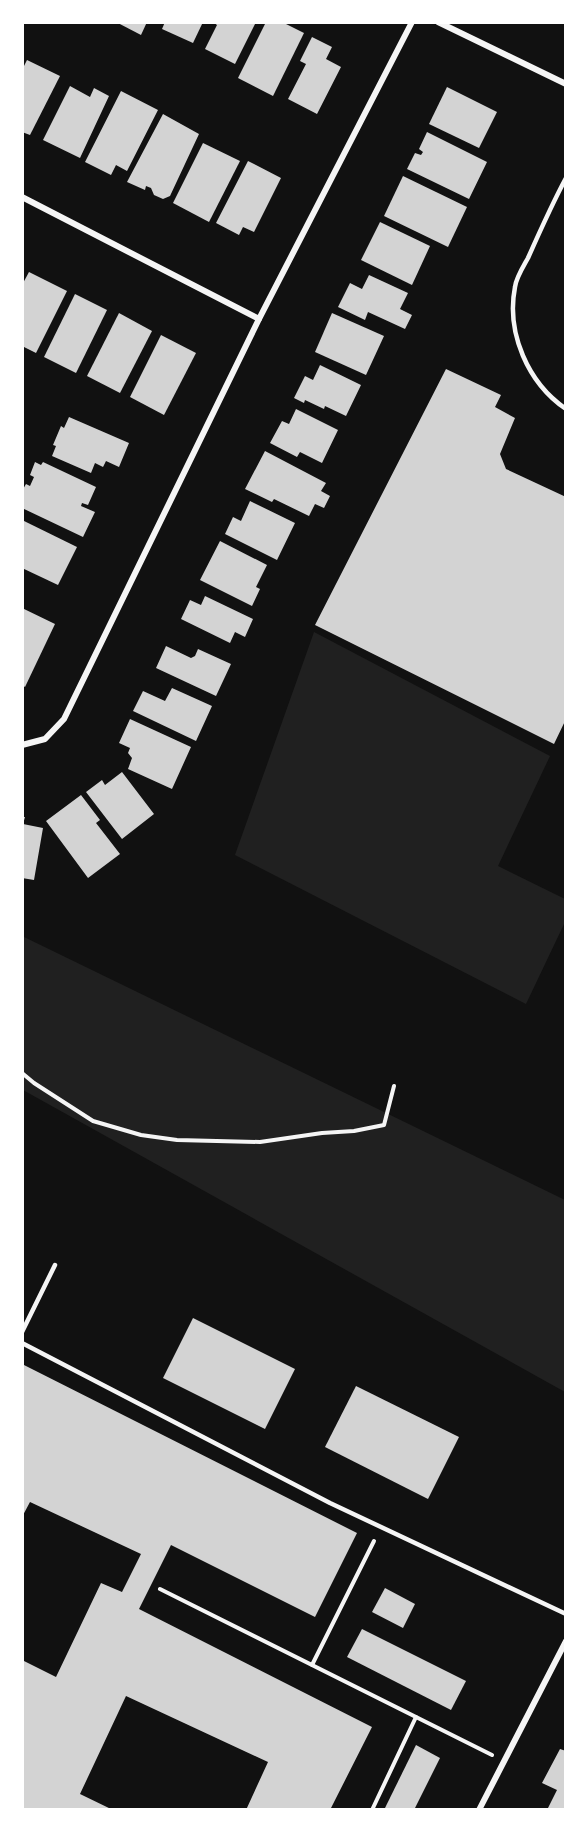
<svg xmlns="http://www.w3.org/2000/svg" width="588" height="1832" viewBox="0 0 588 1832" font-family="Inter,sans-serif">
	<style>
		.green { fill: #202020 }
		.building { fill: #d3d3d3 }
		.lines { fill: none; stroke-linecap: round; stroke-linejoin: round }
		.path { stroke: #f5f5f5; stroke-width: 4 }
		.service { stroke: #f5f5f5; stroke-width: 4.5 }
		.minor { stroke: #f5f5f5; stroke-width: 6 }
	</style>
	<rect width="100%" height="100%" fill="#111"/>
	<g class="green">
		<path d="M314,632L550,756L498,866L565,899V922L526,1004L235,855Z"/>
		<path d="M22,936L565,1200V1392L23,1090Z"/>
	</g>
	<g class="building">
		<path d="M116,22H147L141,35Z"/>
		<path d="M165,22H203L193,43L162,29Z"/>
		<path d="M213,22H256L235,64L205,49L217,25Z"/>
		<path d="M266,22H282L304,33L273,96L238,78Z"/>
		<path d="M312,37L332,47L326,59L341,67L317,114L288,99L306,64L300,61Z"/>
		<path d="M27,60L60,76L30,135L22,132V70Z"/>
		<path d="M70,86L90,97L94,88L109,96L80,158L43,140Z"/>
		<path d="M447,87L497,112L479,148L429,124Z"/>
		<path d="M121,91L158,110L127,171L116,165L111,175L85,162Z"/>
		<path d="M163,114L199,134L170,196L163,199L154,195L151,188L146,186L145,190L127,182Z"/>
		<path d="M427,132L487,162L469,199L407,169L415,153L421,155L423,152L419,149Z"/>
		<path d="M203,143L240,161L209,222L173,203Z"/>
		<path d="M248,161L281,178L254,232L243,227L239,235L216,223Z"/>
		<path d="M403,176L467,207L448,247L384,216Z"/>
		<path d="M380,222L430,246L412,285L361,260Z"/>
		<path d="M29,272L67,291L36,353L22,346V285Z"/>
		<path d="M369,275L408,293L400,309L412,315L405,329L368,312L365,320L338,307L350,283L362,289Z"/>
		<path d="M75,294L107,310L76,373L44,357Z"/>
		<path d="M119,313L152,331L120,393L87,376Z"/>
		<path d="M332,313L384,336L366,375L315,352Z"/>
		<path d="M161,335L196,353L164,415L130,397Z"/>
		<path d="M320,365L361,385L346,416L325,406L324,409L305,400L304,403L294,398L305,376L313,380Z"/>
		<path d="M446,369L501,395L495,407L515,418L500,454L506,469L566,497V719L554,744L315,625Z"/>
		<path d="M296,409L338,430L322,463L300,452L297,457L270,443L282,421L289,424Z"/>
		<path d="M69,417L129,443L119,467L106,461L103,467L95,463L91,473L52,456L56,446L53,445L61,426L64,428Z"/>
		<path d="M265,451L326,483L321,491L330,496L324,508L315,504L309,516L274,499L272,502L245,489Z"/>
		<path d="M35,462L41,465L43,462L96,487L88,505L82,503L81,506L95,512L83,537L22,508V491L26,484L30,486L34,477L30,475Z"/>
		<path d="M250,501L295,523L277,560L225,534L233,517L241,521Z"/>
		<path d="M22,520L77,547L58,585L22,568Z"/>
		<path d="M220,541L267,565L256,587L260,589L252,606L200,580Z"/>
		<path d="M205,596L253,619L245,637L235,632L230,643L181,619L190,600L201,605Z"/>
		<path d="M22,608L55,624L25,687L22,685Z"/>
		<path d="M166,646L191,658L195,656L198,649L231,664L216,696L156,668Z"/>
		<path d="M172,688L212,706L196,741L133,711L143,691L165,701Z"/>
		<path d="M130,719L191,747L172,789L128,769L132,758L128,753L130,748L119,743Z"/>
		<path d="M122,772L154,814L122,839L86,792L102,780L105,785Z"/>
		<path d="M81,795L100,820L96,823L120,854L88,878L46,821Z"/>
		<path d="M22,817H25L23,824L43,828L34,880L22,878Z"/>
		<path d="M193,1318L295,1369L265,1429L163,1378Z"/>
		<path d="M22,1364L357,1533L315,1617L171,1545L139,1609L372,1727L330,1810H246L268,1762L126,1696L80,1794L113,1810H22V1660L56,1677L101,1583L122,1592L141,1554L30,1502L22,1517Z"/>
		<path d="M356,1386L459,1437L428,1499L325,1447Z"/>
		<path d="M385,1588L415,1604L403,1628L372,1612Z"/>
		<path d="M362,1629L466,1681L451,1710L347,1657Z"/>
		<path d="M416,1745L440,1758L414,1810H384Z"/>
		<path d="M560,1749L566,1751V1810H547L557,1790L542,1783Z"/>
	</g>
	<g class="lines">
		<g class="path">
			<path d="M22,1073L34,1083L93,1121L141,1135L177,1140L260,1142L322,1133L354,1131L384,1125L394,1086"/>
			<path d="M160,1589L492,1755"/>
			<path d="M312,1665L374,1541"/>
			<path d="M372,1810L416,1717"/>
		</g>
		<g class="service">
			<path d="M566,178C552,204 540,231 528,258C523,267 516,278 515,287C506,333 528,383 566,409"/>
			<path d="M22,1332L55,1265"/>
			<path d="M22,1343L330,1503L566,1614"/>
		</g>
		<g class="minor">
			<path d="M438,22L566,84"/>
			<path d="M22,197L259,319"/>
			<path d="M22,745L45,739L64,719L259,319L412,22"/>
			<path d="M479,1810L566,1641"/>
		</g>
	</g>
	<rect width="588" height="1832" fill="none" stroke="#ffffff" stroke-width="48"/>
</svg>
